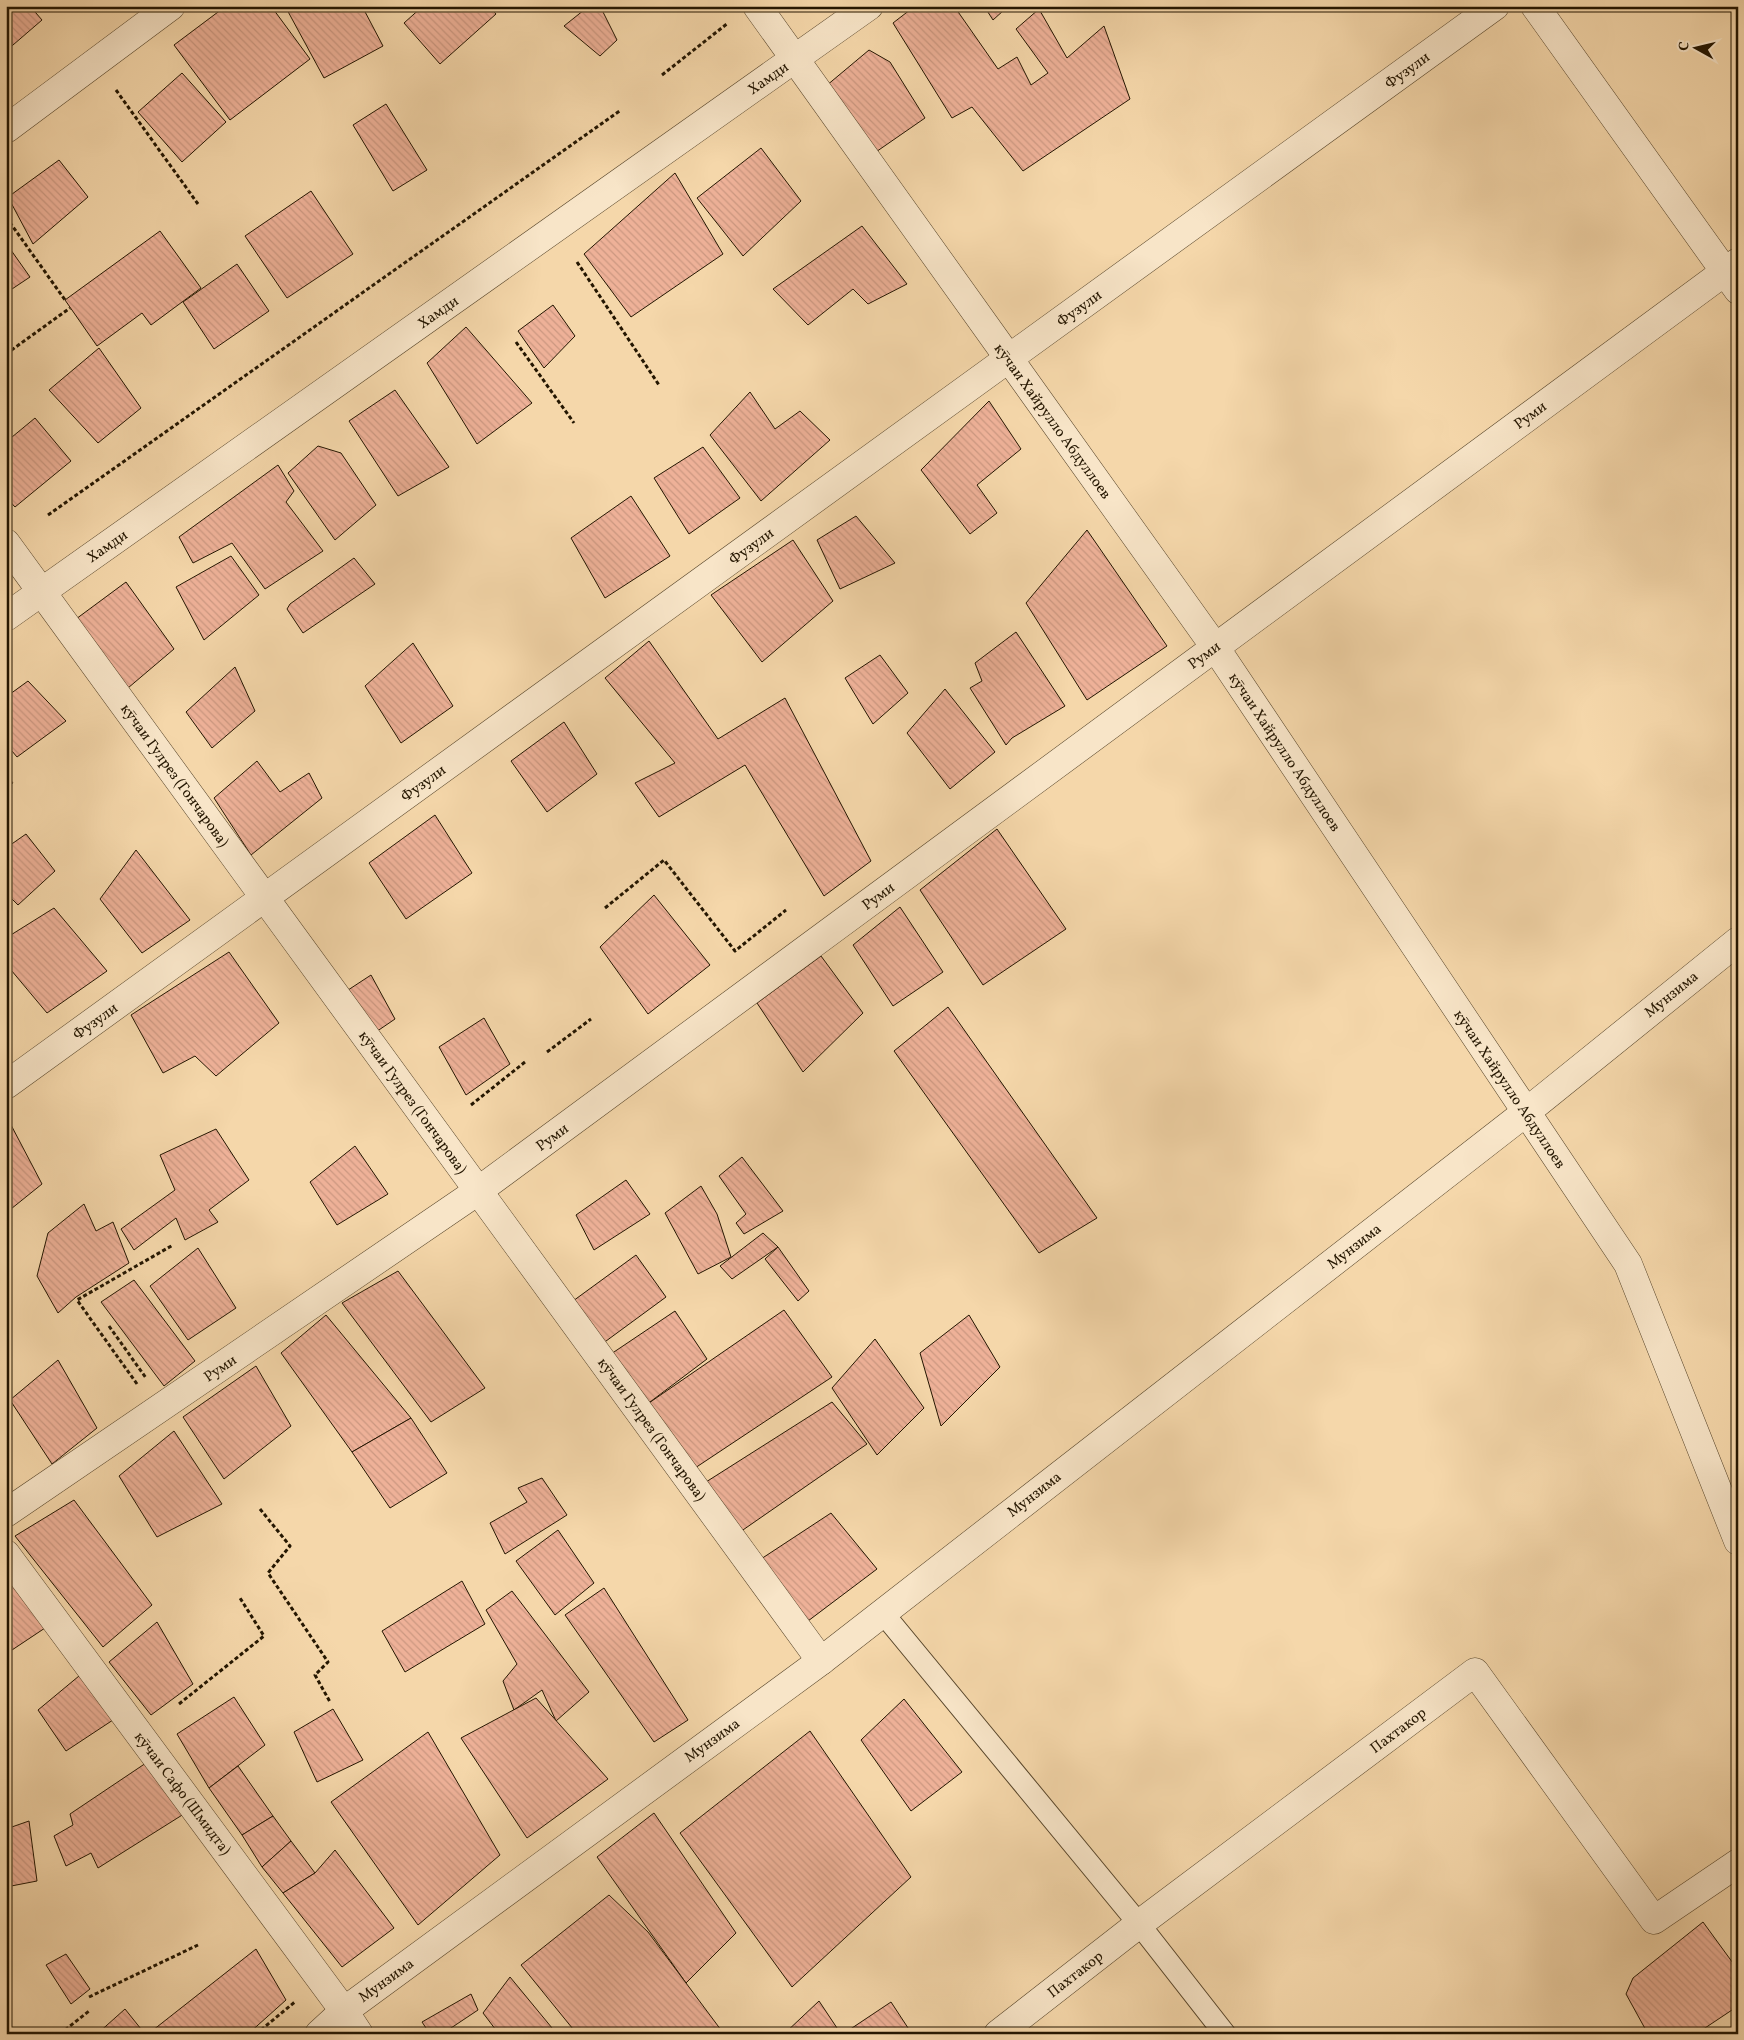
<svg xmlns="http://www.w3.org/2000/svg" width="1744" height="2040" viewBox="0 0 1744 2040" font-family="Vollkorn,serif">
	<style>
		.building { fill: url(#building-back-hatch); stroke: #241601 }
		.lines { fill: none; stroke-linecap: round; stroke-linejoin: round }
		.service-casing { stroke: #58462b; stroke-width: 23 }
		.minor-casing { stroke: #58462b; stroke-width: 29 }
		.tertiary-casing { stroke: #58462b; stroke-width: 29 }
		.path { stroke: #241601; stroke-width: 3; stroke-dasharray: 4 2.5; stroke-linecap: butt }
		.service { stroke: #f8e5c8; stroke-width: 21 }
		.minor { stroke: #f8e5c8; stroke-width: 28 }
		.tertiary { stroke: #f8e5c8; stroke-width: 28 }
		.labels { text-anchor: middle; stroke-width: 5; stroke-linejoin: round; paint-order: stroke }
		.street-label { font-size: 15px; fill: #241601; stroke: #f8e5c8 }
	</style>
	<defs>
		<pattern id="building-back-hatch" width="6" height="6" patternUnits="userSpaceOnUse" patternTransform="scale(1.25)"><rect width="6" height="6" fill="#eeb198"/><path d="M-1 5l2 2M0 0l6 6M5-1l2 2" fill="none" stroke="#cc9881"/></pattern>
	</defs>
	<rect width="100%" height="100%" fill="#f5d7aa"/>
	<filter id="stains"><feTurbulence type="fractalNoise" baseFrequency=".004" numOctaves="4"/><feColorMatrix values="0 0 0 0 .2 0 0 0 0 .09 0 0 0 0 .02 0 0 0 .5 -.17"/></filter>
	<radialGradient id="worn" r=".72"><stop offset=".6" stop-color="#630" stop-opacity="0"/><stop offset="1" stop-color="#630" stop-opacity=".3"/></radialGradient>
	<g class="building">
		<path d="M6,6H30L42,20L6,51Z"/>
		<path d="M226,6H271L310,59L230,120L174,45Z"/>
		<path d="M285,6H362L383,46L324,78Z"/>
		<path d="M423,6H489L496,14L440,64L404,23Z"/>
		<path d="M589,6H600L617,40L600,56L564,26Z"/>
		<path d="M915,6H954L998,69L1017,57L1031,85L1048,73L1016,29L1039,9L1067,58L1104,26L1130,99L1023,171L972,107L952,118L893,23Z"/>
		<path d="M984,6H1001L1004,10L993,20Z"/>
		<path d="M869,50L890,62L925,118L873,154L826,86Z"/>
		<path d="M182,73L226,122L182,162L138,112Z"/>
		<path d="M386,104L427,170L393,191L353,125Z"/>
		<path d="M761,148L801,201L743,256L697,198Z"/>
		<path d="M59,160L88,197L33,244L8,197Z"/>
		<path d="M675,173L723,254L631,317L584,254Z"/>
		<path d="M311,191L353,254L287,298L245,236Z"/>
		<path d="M862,226L907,284L868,304L853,289L808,325L773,289Z"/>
		<path d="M160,231L201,288L151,325L142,313L97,346L65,300Z"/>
		<path d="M6,243L30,277L6,293Z"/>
		<path d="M237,264L269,311L214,349L183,302Z"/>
		<path d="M553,305L575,336L544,368L518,331Z"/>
		<path d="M466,327L532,403L477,444L427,363Z"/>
		<path d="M99,348L141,408L98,443L49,390Z"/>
		<path d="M395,390L449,467L398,496L349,421Z"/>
		<path d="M750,392L775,429L800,411L830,440L761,501L710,435Z"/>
		<path d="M989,401L1021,449L977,485L997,513L970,534L921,470Z"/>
		<path d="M35,418L71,461L15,507L6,497V442Z"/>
		<path d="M318,446L341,453L376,505L335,540L288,473Z"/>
		<path d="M703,447L740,498L689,534L654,478Z"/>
		<path d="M278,465L294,491L286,502L323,551L265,589L232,543L193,563L179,537Z"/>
		<path d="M631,496L670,556L605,598L571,538Z"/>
		<path d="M856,516L895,563L840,589L817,540Z"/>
		<path d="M1087,530L1167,646L1087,700L1026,603Z"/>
		<path d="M793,540L833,601L762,662L711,595Z"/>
		<path d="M231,556L259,595L204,640L176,587Z"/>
		<path d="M354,558L375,584L303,633L287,609L290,604Z"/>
		<path d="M126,582L174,649L128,688L76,619Z"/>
		<path d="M1016,632L1065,706L1012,738L1006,745L970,688L982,681L975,663Z"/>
		<path d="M649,641L718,739L785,698L871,861L824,896L745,765L659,817L635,783L675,763L605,678Z"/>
		<path d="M413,643L453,706L401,743L365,686Z"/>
		<path d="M880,655L908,693L873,724L845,678Z"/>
		<path d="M235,667L255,711L212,748L186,712Z"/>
		<path d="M28,681L66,721L17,757L6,744V697Z"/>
		<path d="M945,689L995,752L950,789L907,733Z"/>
		<path d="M564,722L597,774L547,812L511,761Z"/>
		<path d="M257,761L280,792L309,773L322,798L251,855L214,798Z"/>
		<path d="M6,774L13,783L6,788Z"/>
		<path d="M435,815L472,873L406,919L369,863Z"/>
		<path d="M997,829L1066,929L983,985L920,890Z"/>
		<path d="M26,834L55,871L18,905L6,893V848Z"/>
		<path d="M136,850L190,920L142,953L100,899Z"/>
		<path d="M654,895L710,965L648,1014L600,947Z"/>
		<path d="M900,907L943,972L893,1006L853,945Z"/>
		<path d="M54,908L107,971L47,1013L6,964V938Z"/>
		<path d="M229,952L279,1023L216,1076L195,1056L163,1073L131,1015Z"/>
		<path d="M821,956L863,1013L803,1072L757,1003Z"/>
		<path d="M371,975L395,1019L373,1034L342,994Z"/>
		<path d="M948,1007L1097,1218L1039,1253L894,1051Z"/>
		<path d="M484,1018L510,1064L466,1095L439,1047Z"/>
		<path d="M10,1123L42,1184L6,1213V1126Z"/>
		<path d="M216,1129L249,1180L209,1210L218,1222L185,1240L176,1218L134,1250L121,1229L175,1190L160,1155Z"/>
		<path d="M355,1146L388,1194L337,1225L310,1182Z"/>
		<path d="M742,1157L783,1211L744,1234L736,1223L746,1214L719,1176Z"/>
		<path d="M626,1180L650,1214L594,1250L576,1215Z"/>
		<path d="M701,1186L717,1214L731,1257L698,1274L665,1213Z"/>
		<path d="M84,1204L96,1231L113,1222L129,1263L76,1297L58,1313L37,1276L48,1233Z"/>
		<path d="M763,1233L778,1247L732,1279L720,1266Z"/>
		<path d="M778,1247L809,1291L798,1301L765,1259Z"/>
		<path d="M198,1248L236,1308L188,1340L150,1286Z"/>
		<path d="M636,1255L666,1297L602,1344L573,1301Z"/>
		<path d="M398,1271L485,1388L431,1422L342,1303Z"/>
		<path d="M134,1280L195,1361L164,1386L101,1302Z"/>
		<path d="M784,1310L832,1377L695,1468L646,1405Z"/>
		<path d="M675,1311L707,1359L646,1405L611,1354Z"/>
		<path d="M326,1315L411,1418L352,1452L281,1353Z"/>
		<path d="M969,1315L1000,1367L941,1426L920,1353Z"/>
		<path d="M875,1339L924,1408L877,1455L832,1388Z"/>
		<path d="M58,1360L97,1428L52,1464L10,1400Z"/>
		<path d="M256,1366L291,1426L224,1479L183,1417Z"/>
		<path d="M832,1402L867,1444L740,1532L706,1482Z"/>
		<path d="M411,1418L447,1473L390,1508L352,1452Z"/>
		<path d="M174,1431L222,1504L157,1537L119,1476Z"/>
		<path d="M6,1465L11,1471L6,1475Z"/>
		<path d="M542,1478L567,1515L505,1554L490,1523L527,1502L518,1488Z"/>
		<path d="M74,1500L152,1605L103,1647L15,1536Z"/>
		<path d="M831,1513L877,1569L808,1621L761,1559Z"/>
		<path d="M558,1530L594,1583L555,1615L516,1561Z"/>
		<path d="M6,1575L45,1628L6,1654Z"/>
		<path d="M462,1581L485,1624L405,1672L382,1631Z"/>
		<path d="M604,1588L688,1720L654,1742L565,1615Z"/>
		<path d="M512,1591L589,1692L556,1721L542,1690L514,1710L503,1681L517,1664L486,1610Z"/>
		<path d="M157,1622L193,1684L151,1715L109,1662Z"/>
		<path d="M85,1671L116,1718L66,1751L38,1710Z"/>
		<path d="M234,1697L265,1745L209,1788L177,1734Z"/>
		<path d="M536,1698L608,1779L527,1838L461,1738Z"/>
		<path d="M904,1699L962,1772L911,1811L861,1740Z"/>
		<path d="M333,1709L363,1760L317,1782L294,1732Z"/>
		<path d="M810,1731L911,1877L792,1987L680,1833Z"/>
		<path d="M428,1732L500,1855L418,1925L331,1802Z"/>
		<path d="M146,1763L187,1812L98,1868L91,1853L66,1866L54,1836L73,1825L70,1814Z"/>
		<path d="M238,1766L273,1816L242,1835L209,1788Z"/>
		<path d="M654,1813L736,1933L686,1983L597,1857Z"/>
		<path d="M273,1816L291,1841L262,1867L242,1835Z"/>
		<path d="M29,1821L37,1881L6,1887V1829Z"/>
		<path d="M291,1841L315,1873L283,1893L262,1867Z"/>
		<path d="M335,1850L394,1928L342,1967L283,1893L315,1873Z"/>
		<path d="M609,1895L648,1932L724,2034H577L521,1965Z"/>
		<path d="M1703,1922L1738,1970V2006L1696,2034H1648L1626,1994L1633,1978Z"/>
		<path d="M256,1949L286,2000L248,2034H148Z"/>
		<path d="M66,1954L90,1989L71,2004L46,1965Z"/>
		<path d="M510,1977L557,2034H499L483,2013Z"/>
		<path d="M471,1994L478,2010L442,2034H430L422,2022Z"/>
		<path d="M819,2001L841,2034H784Z"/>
		<path d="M891,2002L912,2034H843Z"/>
		<path d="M125,2009L145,2034H97Z"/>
	</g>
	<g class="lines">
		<defs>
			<path id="service" d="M882,1612L1139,1924L1225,2034"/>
			<g id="minor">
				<path d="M757,6L1215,647L1628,1264L1738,1541"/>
				<path d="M1535,6L1738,290"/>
				<path d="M6,129L171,6"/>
				<path d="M6,543L821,1661"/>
				<path d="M6,617L869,6"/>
				<path d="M6,1085L1495,6"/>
				<path d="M6,1513L478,1191L1738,262"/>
				<path d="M6,1554L344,2011"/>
				<path d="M998,2034L1139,1924L1475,1672L1654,1920L1738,1863"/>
			</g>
			<g id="tertiary">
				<path d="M344,2011L359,2034"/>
				<path d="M319,2034L344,2011L821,1661L1525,1113L1738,941"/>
			</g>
		</defs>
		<use href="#service" class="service-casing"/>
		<use href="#minor" class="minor-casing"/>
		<use href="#tertiary" class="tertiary-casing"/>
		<g class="path">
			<path d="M800,10L806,6"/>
			<path d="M662,75L728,23"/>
			<path d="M116,90L198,204"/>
			<path d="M6,217L65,300"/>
			<path d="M577,262L659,385"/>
			<path d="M516,342L574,423"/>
			<path d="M6,354L70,308"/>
			<path d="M48,515L621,110"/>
			<path d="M605,908L664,860L735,951L786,910"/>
			<path d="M547,1052L591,1019"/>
			<path d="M471,1105L525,1062"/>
			<path d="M109,1326L146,1378"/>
			<path d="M137,1384L77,1300L173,1245"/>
			<path d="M260,1509L290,1546L268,1573L328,1662L315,1675L330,1702"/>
			<path d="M179,1704L264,1636L240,1598"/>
			<path d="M89,1997L198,1945"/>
			<path d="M60,2034L89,2011"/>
			<path d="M256,2034L296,2001"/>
		</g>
		<use href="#service" class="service"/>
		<use href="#minor" class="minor"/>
		<use href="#tertiary" class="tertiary"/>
	</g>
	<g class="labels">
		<g class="street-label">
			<text transform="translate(1407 70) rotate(-36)" y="5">Фузули</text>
			<text transform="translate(768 78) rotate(-35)" y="5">Хамди</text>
			<text transform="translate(1079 308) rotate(-36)" y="5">Фузули</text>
			<text transform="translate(438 312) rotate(-35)" y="5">Хамди</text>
			<text transform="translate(1530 415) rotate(-36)" y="5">Руми</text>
			<text transform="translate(1053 421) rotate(54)" y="5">кӯчаи Хайрулло Абдуллоев</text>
			<text transform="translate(107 546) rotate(-35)" y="5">Хамди</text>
			<text transform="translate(751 546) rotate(-36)" y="5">Фузули</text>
			<text transform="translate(1204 655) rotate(-36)" y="5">Руми</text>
			<text transform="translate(1285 752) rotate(56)" y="5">кӯчаи Хайрулло Абдуллоев</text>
			<text transform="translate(175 775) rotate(54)" y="5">кӯчаи Гулрез (Гончарова)</text>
			<text transform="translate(423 783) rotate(-36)" y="5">Фузули</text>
			<text transform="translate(878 896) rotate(-36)" y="5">Руми</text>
			<text transform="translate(1671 994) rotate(-39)" y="5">Мунзима</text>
			<text transform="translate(95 1021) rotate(-36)" y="5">Фузули</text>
			<text transform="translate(1510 1089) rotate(56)" y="5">кӯчаи Хайрулло Абдуллоев</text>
			<text transform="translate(413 1102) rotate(54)" y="5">кӯчаи Гулрез (Гончарова)</text>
			<text transform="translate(552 1137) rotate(-36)" y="5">Руми</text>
			<text transform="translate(1354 1246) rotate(-38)" y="5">Мунзима</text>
			<text transform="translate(220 1368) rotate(-34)" y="5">Руми</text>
			<text transform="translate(652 1429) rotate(54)" y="5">кӯчаи Гулрез (Гончарова)</text>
			<text transform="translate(1034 1494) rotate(-38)" y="5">Мунзима</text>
			<text transform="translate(1398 1730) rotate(-37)" y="5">Пахтакор</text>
			<text transform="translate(712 1740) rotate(-36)" y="5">Мунзима</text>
			<text transform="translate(183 1793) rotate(53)" y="5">кӯчаи Сафо (Шмидта)</text>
			<text transform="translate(1075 1974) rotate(-38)" y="5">Пахтакор</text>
			<text transform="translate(386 1980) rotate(-36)" y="5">Мунзима</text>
		</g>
	</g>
	<rect width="1744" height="2040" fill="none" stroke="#f5d7aa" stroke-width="25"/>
	<rect x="8" y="8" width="1729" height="2025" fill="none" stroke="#241601" stroke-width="2.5"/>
	<rect x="12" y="12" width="1719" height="2015" fill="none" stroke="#241601"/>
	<g transform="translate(1696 48) rotate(278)" stroke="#f8e5c8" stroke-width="4" paint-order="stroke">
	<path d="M0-4L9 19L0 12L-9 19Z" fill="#241601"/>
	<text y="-8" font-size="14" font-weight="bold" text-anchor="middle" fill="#241601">С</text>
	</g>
	<rect width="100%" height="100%" filter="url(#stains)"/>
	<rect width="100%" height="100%" fill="url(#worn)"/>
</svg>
